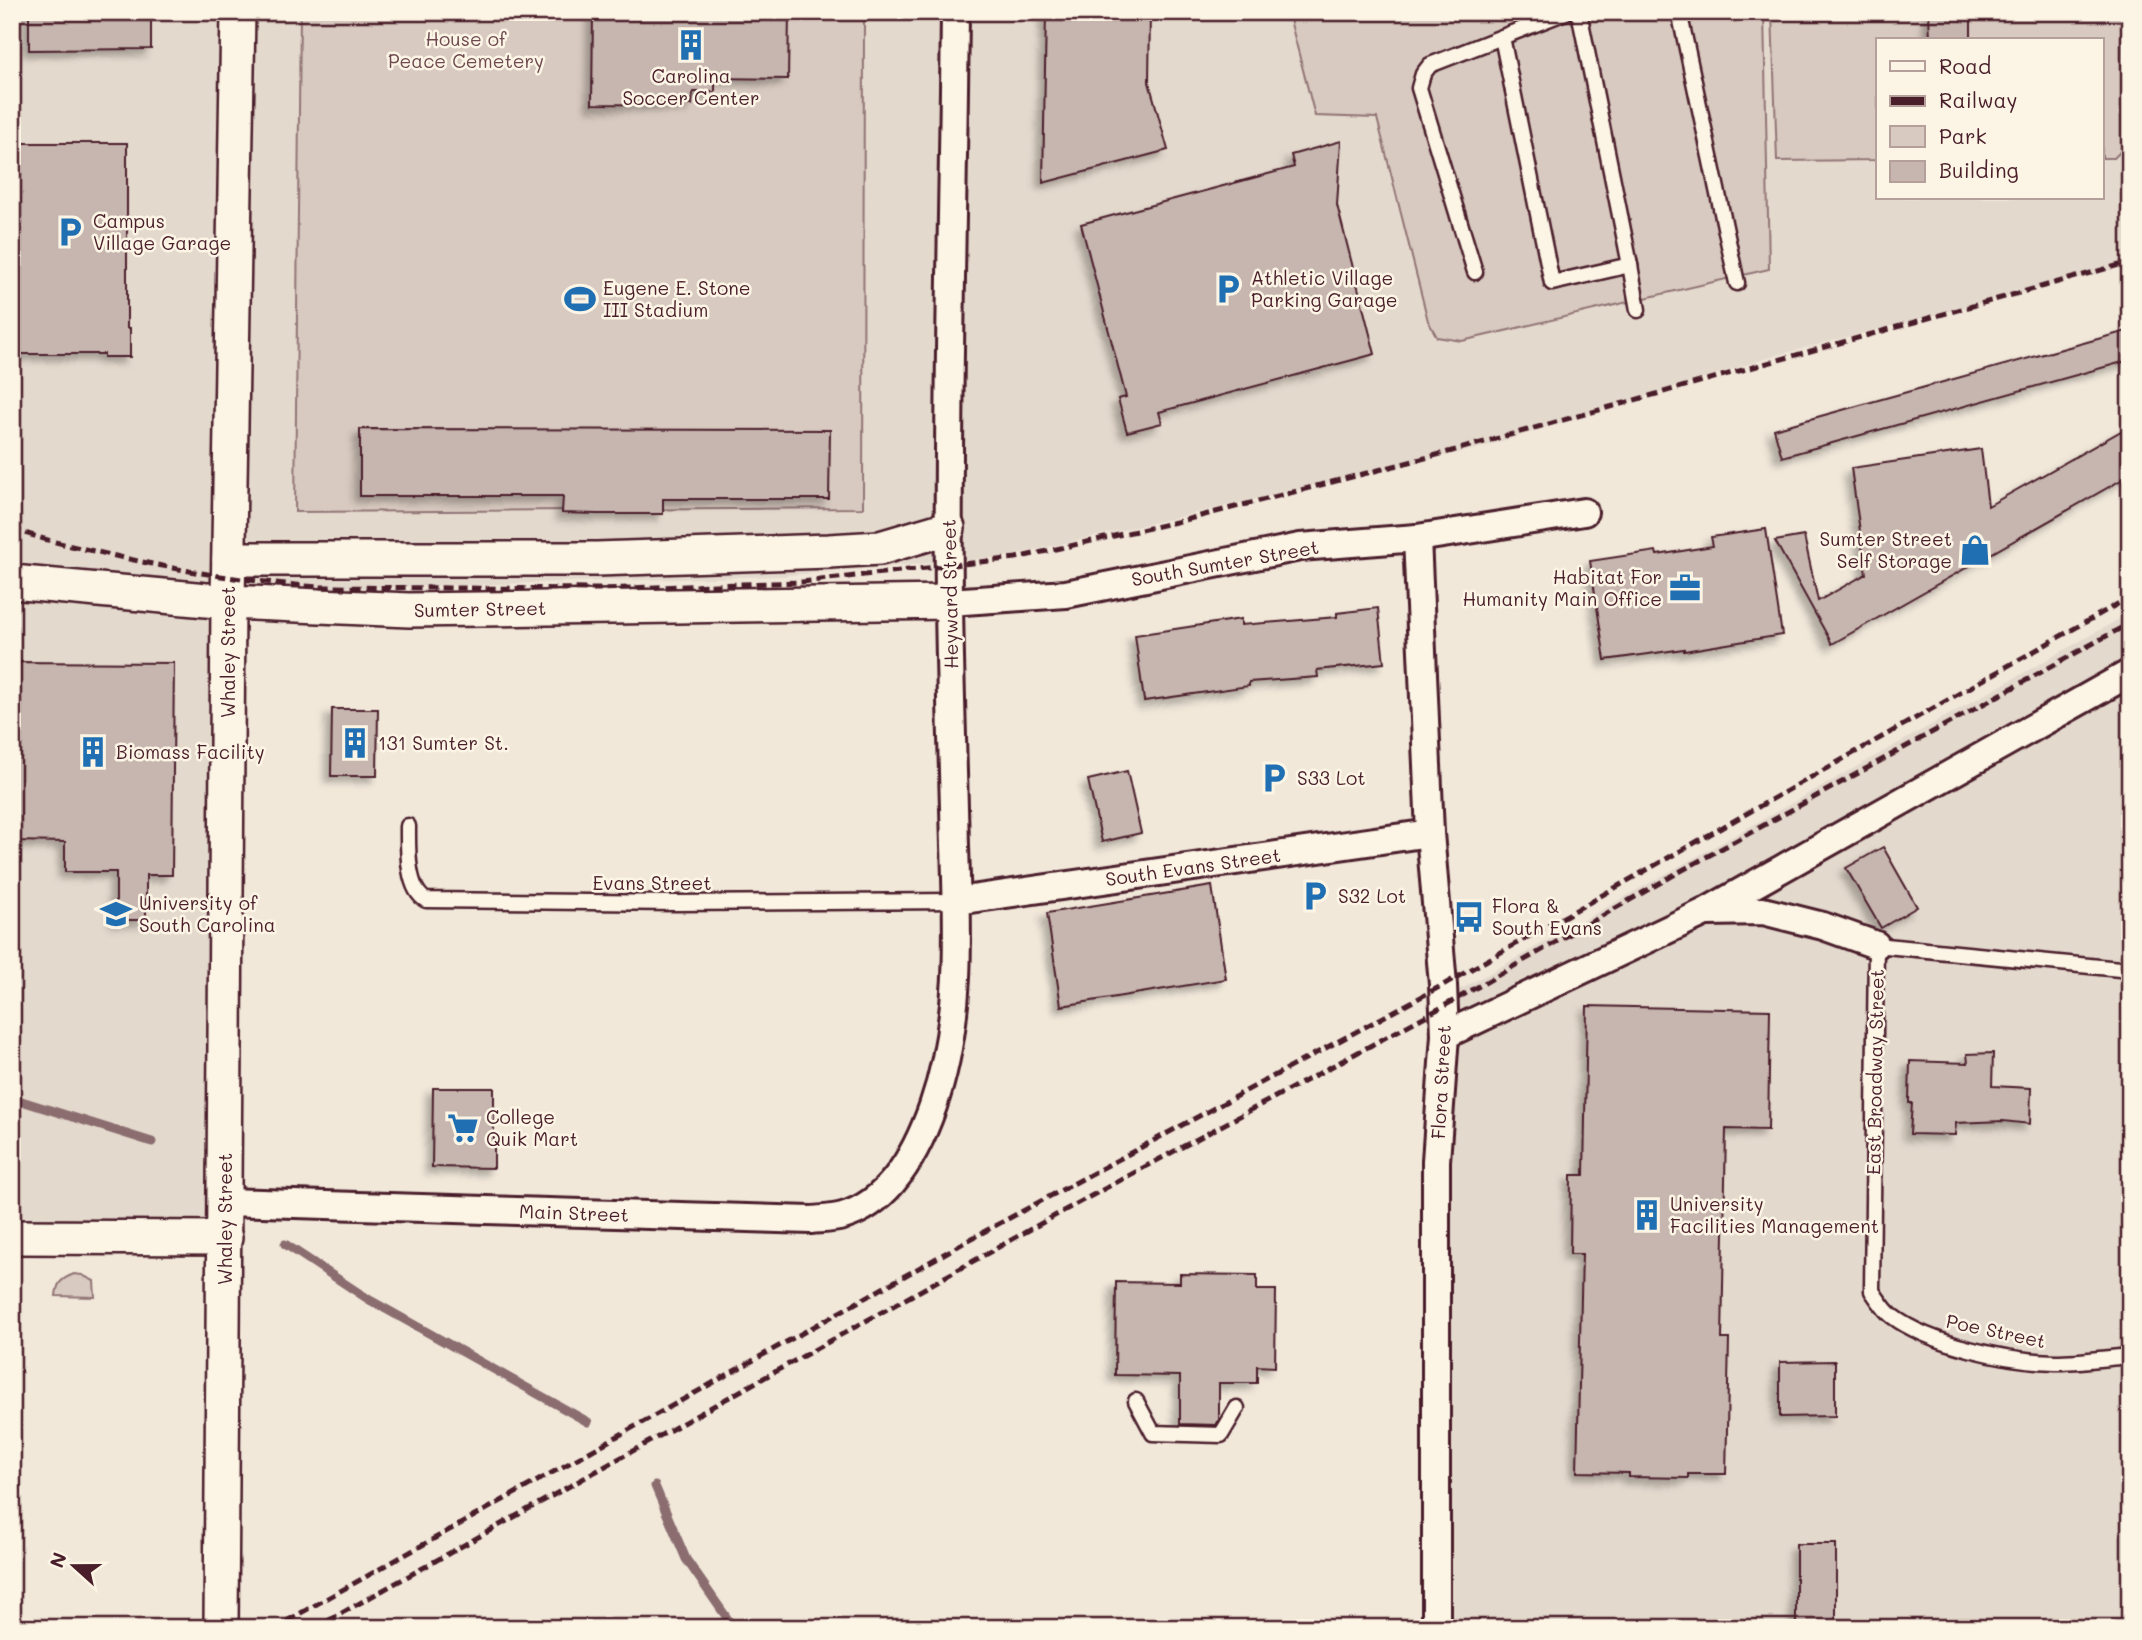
<svg xmlns="http://www.w3.org/2000/svg" width="2142" height="1640" viewBox="0 0 2142 1640" font-family="Mali,sans-serif">
	<style>
		.built { fill: #e4d9cd; fill-rule: evenodd }
		.green { fill: #d8cac0; stroke: #917476; stroke-width: 2 }
		.lines { fill: none; stroke-linecap: round; stroke-linejoin: round }
		.stream { stroke: #8b6d6f; stroke-width: 9 }
		.building { fill: #c7b6af; stroke: #4a1f2b; stroke-width: 2; filter: url(#shadow) }
		.service-casing { stroke: #4a1f2b; stroke-width: 19 }
		.minor-casing { stroke: #4a1f2b; stroke-width: 32 }
		.tertiary-casing { stroke: #4a1f2b; stroke-width: 38 }
		.service { stroke: #fcf5e5; stroke-width: 14 }
		.minor { stroke: #fcf5e5; stroke-width: 26 }
		.tertiary { stroke: #fcf5e5; stroke-width: 33 }
		.rail { stroke: #4a1f2b; stroke-width: 5; stroke-dasharray: 10 5; stroke-linecap: butt }
		.labels { text-anchor: middle; stroke-width: 5; stroke-linejoin: round; paint-order: stroke }
		.park-label { font-size: 19px; fill: #6e4a50; stroke: #fcf5e5 }
		.poi-label { font-size: 19px; fill: #4a1f2b; stroke: #fcf5e5; text-anchor: start }
		.street-label { font-size: 19px; fill: #4a1f2b; stroke: #fcf5e5 }
	</style>
	<defs>
		<filter id="shadow"><feDropShadow dx="-6" dy="6" stdDeviation="3.5" flood-color="#0004"/></filter>
	</defs>
	<rect width="100%" height="100%" fill="#f1e8da"/>
	<filter id="ink" filterUnits="userSpaceOnUse"><feTurbulence type="fractalNoise" baseFrequency=".0143" numOctaves="2"/><feDisplacementMap in="SourceGraphic" scale="14" xChannelSelector="R" yChannelSelector="G"/><feConvolveMatrix kernelMatrix="1 2 1 2 8 2 1 2 1" color-interpolation-filters="sRGB"/></filter>
	<g filter="url(#ink)">
		<g class="built">
			<path d="M12,12H2130V265L1778,355L1484,447L1005,557L780,576L365,588H226L213,1242L12,1240ZM1878,40H2102V198H1878Z"/>
			<path d="M2130,613V1628H1435L1445,998Z"/>
		</g>
		<g class="green">
			<path d="M300,12H864L863,508L295,512Z"/>
			<path d="M1288,12H1764L1769,269L1462,341L1437,337L1428,321L1377,118L1315,116Z"/>
			<path d="M1772,12H2123L2126,146L2114,158H2102V40H1878V160L1777,161Z"/>
			<path d="M74,1274L82,1275L94,1281L95,1297L56,1296C57,1283 61,1279 74,1274Z"/>
		</g>
		<g class="lines">
			<g class="stream">
				<path d="M12,1098L152,1142"/>
				<path d="M285,1244L368,1299L588,1422"/>
				<path d="M655,1486L686,1559L734,1628"/>
			</g>
		</g>
		<g class="building">
			<path d="M29,12H151V49L29,50Z"/>
			<path d="M593,12H789L788,79L715,78V92H693L692,105L592,104Z"/>
			<path d="M1046,12H1150L1149,82L1168,150L1043,183Z"/>
			<path d="M1929,12H1971V40H1930Z"/>
			<path d="M1341,141L1337,205L1375,354L1159,412L1162,423L1127,432L1118,399L1126,397L1081,224L1294,167L1291,155Z"/>
			<path d="M12,143H127V328H130V357H104V354H12Z"/>
			<path d="M2130,330V360L1782,457L1774,429Z"/>
			<path d="M2130,426V475L1832,644L1775,541L1804,536L1818,601L1866,574L1851,468L1981,449L1988,506Z"/>
			<path d="M360,429L830,430L829,499H663V514H597L562,513L563,496H360Z"/>
			<path d="M1766,529L1782,635L1684,651V649L1605,660L1590,561L1656,551L1657,555L1713,546L1711,537Z"/>
			<path d="M1378,608L1384,663L1317,670L1318,677L1249,682V686L1144,701L1135,635L1241,619V625L1337,617V613Z"/>
			<path d="M12,662L174,663L172,875H146V920H116V872H65V842L12,841Z"/>
			<path d="M332,709H378L377,776H331Z"/>
			<path d="M1127,771L1141,833L1102,842L1088,780Z"/>
			<path d="M1883,847L1917,907L1881,928L1846,868Z"/>
			<path d="M1212,886L1226,979L1061,1006L1047,913Z"/>
			<path d="M1587,1006L1770,1010L1768,1130L1726,1129L1722,1339H1729L1726,1474H1688V1478L1629,1477V1473L1577,1472L1582,1254H1570L1571,1175H1584Z"/>
			<path d="M1993,1053L1992,1086L2031,1088L2030,1124L2003,1121L1956,1123L1955,1135L1910,1134L1912,1103H1909L1910,1061L1968,1063L1967,1054Z"/>
			<path d="M433,1088H494V1168L432,1167Z"/>
			<path d="M1180,1274L1257,1275V1290H1276L1275,1367L1257,1366V1383H1219V1420L1216,1425L1180,1424V1376L1115,1375L1116,1282L1180,1283Z"/>
			<path d="M1835,1361V1416L1780,1417V1362Z"/>
			<rect x="1796" y="1544" width="40" height="84"/>
		</g>
		<g class="lines">
			<defs>
				<g id="service">
					<path d="M1678,12L1680,16L1737,283"/>
					<path d="M1502,37L1552,283L1630,265L1579,12"/>
					<path d="M1630,265L1638,310"/>
					<path d="M1475,272L1419,88L1423,74L1430,65L1566,12"/>
					<path d="M408,826C408,846 406,889 426,900L677,903L957,901"/>
					<path d="M2130,970L1876,945L1872,1291C1878,1299 1884,1310 1892,1316C1929,1344 2008,1361 2055,1362C2080,1362 2105,1358 2130,1356"/>
					<path d="M1136,1401L1153,1433L1221,1435L1237,1408"/>
				</g>
				<g id="minor">
					<path d="M1417,538L1430,833L1443,985L1445,1035L1436,1161V1628"/>
					<path d="M949,602L1066,594L1300,547L1417,538L1584,512"/>
					<path d="M957,901L1430,833"/>
					<path d="M1708,912L1763,911L1823,926L1876,945"/>
					<path d="M1445,1035L1705,912L2130,673"/>
					<path d="M226,1202L811,1220C821,1219 833,1219 843,1216C891,1202 918,1149 933,1106C962,1023 958,932 955,846C953,764 950,683 949,602C947,405 953,209 955,12"/>
				</g>
				<g id="tertiary">
					<path d="M229,559H597L829,551L880,548L948,528"/>
					<path d="M12,582L228,602L409,610L949,602"/>
					<path d="M12,1237L225,1238"/>
					<path d="M221,1628L228,602L238,12"/>
				</g>
			</defs>
			<use href="#service" class="service-casing"/>
			<use href="#minor" class="minor-casing"/>
			<use href="#tertiary" class="tertiary-casing"/>
			<use href="#service" class="service"/>
			<use href="#minor" class="minor"/>
			<use href="#tertiary" class="tertiary"/>
			<g class="rail">
				<path d="M12,528C44,541 77,547 111,555C180,571 249,582 320,587L598,589L802,582L1016,558L1185,520L1452,451L2130,262"/>
				<path d="M274,1628L976,1236L1443,985L2130,597"/>
				<path d="M315,1628L1065,1210L1444,1006L1679,872L2130,623"/>
			</g>
		</g>
	</g>
	<defs>
		<symbol id="building-bare" viewBox="-9 -9 18 18"><path d="M-4-6H4V6H1V3H-1V6H-4ZM-2.5-4.3h1.7v1.8h-1.7ZM.8-4.3h1.7v1.8H.8ZM-2.5-1h1.7V.8h-1.7ZM.8-1h1.7V.8H.8Z" fill="#1f6fb2" stroke="#fcf5e5" stroke-width="2.5" paint-order="stroke"/></symbol>
		<symbol id="parking-bare" viewBox="-9 -9 18 18"><path d="M-3.5-5.5H1a3.5 3.5 0 0 1 0 7H-1V5.5H-3.5ZM-1-3.4V-.6H.8a1.4 1.4 0 0 0 0-2.8Z" fill="#1f6fb2" stroke="#fcf5e5" stroke-width="2.5" paint-order="stroke"/></symbol>
		<symbol id="stadium-bare" viewBox="-9 -9 18 18"><path d="M0-5a6.5 5 0 1 0 0 10a6.5 5 0 1 0 0-10ZM-3.5-1.8h7v3.6h-7Z" fill="#1f6fb2" stroke="#fcf5e5" stroke-width="2.5" paint-order="stroke"/></symbol>
		<symbol id="shop-bare" viewBox="-9 -9 18 18"><path d="M-5-2.5h2.3a2.7 3.5 0 0 1 5.4 0H5L5.5 6h-11ZM-1.5-2.5h3a1.5 2.3 0 0 0-3 0Z" fill="#1f6fb2" stroke="#fcf5e5" stroke-width="2.5" paint-order="stroke"/></symbol>
		<symbol id="office-bare" viewBox="-9 -9 18 18"><path d="M-6-3h4V-5.5h4V-3h4V5H-6ZM-1-4.5V-3h2v-1.5ZM-6 0V1H6V0Z" fill="#1f6fb2" stroke="#fcf5e5" stroke-width="2.5" paint-order="stroke"/></symbol>
		<symbol id="university-bare" viewBox="-9 -9 18 18"><path d="M0-5L7-2L0 1L-7-2ZM-4 1L0 2.5L4 1V4Q0 6-4 4Z" fill="#1f6fb2" stroke="#fcf5e5" stroke-width="2.5" paint-order="stroke"/></symbol>
		<symbol id="bus-bare" viewBox="-9 -9 18 18"><path d="M-5-6H5V4H4V6H2V4H-2V6H-4V4H-5ZM-3.5-4V0h7V-4ZM-3.5 1.2v1.5H-2V1.2ZM2 1.2v1.5H3.5V1.2Z" fill="#1f6fb2" stroke="#fcf5e5" stroke-width="2.5" paint-order="stroke"/></symbol>
		<symbol id="supermarket-bare" viewBox="-9 -9 18 18"><path d="M-6-5.5h2.5l.6 2H6L4.5 2H-2.5L-4.4-4H-6ZM-1.5 3.2a1.3 1.3 0 1 0 .1 0ZM3 3.2a1.3 1.3 0 1 0 .1 0Z" fill="#1f6fb2" stroke="#fcf5e5" stroke-width="2.5" paint-order="stroke"/></symbol>
	</defs>
	<g fill-rule="evenodd">
		<use href="#building-bare" x="669" y="23" width="44" height="44"/>
		<use href="#parking-bare" x="48" y="210" width="44" height="44"/>
		<use href="#parking-bare" x="1206" y="267" width="44" height="44"/>
		<use href="#stadium-bare" x="558" y="277" width="44" height="44"/>
		<use href="#shop-bare" x="1953" y="528" width="44" height="44"/>
		<use href="#office-bare" x="1663" y="566" width="44" height="44"/>
		<use href="#building-bare" x="333" y="721" width="44" height="44"/>
		<use href="#building-bare" x="71" y="730" width="44" height="44"/>
		<use href="#parking-bare" x="1252" y="756" width="44" height="44"/>
		<use href="#parking-bare" x="1293" y="874" width="44" height="44"/>
		<use href="#university-bare" x="94" y="892" width="44" height="44"/>
		<use href="#bus-bare" x="1447" y="895" width="44" height="44"/>
		<use href="#supermarket-bare" x="441" y="1106" width="44" height="44"/>
		<use href="#building-bare" x="1625" y="1193" width="44" height="44"/>
	</g>
	<g class="labels">
		<g class="park-label">
			<text x="466" y="46">House of<tspan x="466" dy="22">Peace Cemetery</tspan></text>
		</g>
		<g class="poi-label">
			<text x="691" y="83" text-anchor="middle">Carolina<tspan x="691" dy="22">Soccer Center</tspan></text>
			<text x="93" y="228">Campus<tspan x="93" dy="22">Village Garage</tspan></text>
			<text x="1251" y="285">Athletic Village<tspan x="1251" dy="22">Parking Garage</tspan></text>
			<text x="603" y="295">Eugene E. Stone<tspan x="603" dy="22">III Stadium</tspan></text>
			<text x="1952" y="546" text-anchor="end">Sumter Street<tspan x="1952" dy="22">Self Storage</tspan></text>
			<text x="1662" y="584" text-anchor="end">Habitat For<tspan x="1662" dy="22">Humanity Main Office</tspan></text>
			<text x="378" y="750">131 Sumter St.</text>
			<text x="116" y="759">Biomass Facility</text>
			<text x="1297" y="785">S33 Lot</text>
			<text x="1338" y="903">S32 Lot</text>
			<text x="139" y="910">University of<tspan x="139" dy="22">South Carolina</tspan></text>
			<text x="1492" y="913">Flora &amp;<tspan x="1492" dy="22">South Evans</tspan></text>
			<text x="486" y="1124">College<tspan x="486" dy="22">Quik Mart</tspan></text>
			<text x="1670" y="1211">University<tspan x="1670" dy="22">Facilities Management</tspan></text>
		</g>
		<g class="street-label">
			<text transform="translate(1225 563) rotate(-10)" y="7">South Sumter Street</text>
			<text transform="translate(950 594) rotate(-91)" y="7">Heyward Street</text>
			<text transform="translate(480 609) rotate(-1)" y="7">Sumter Street</text>
			<text transform="translate(228 652) rotate(-90)" y="7">Whaley Street</text>
			<text transform="translate(1193 867) rotate(-8)" y="7">South Evans Street</text>
			<text x="652" y="890">Evans Street</text>
			<text transform="translate(1875 1072) rotate(-89)" y="7">East Broadway Street</text>
			<text transform="translate(1441 1082) rotate(-87)" y="7">Flora Street</text>
			<text transform="translate(574 1213) rotate(2)" y="7">Main Street</text>
			<text transform="translate(225 1219) rotate(-90)" y="7">Whaley Street</text>
			<text transform="translate(1996 1331) rotate(12)" y="7">Poe Street</text>
		</g>
	</g>
	<rect width="2142" height="1640" fill="none" stroke="#fcf5e5" stroke-width="42"/>
	<rect x="21" y="21" width="2100" height="1598" fill="none" stroke="#4a1f2b" stroke-width="2.5" filter="url(#ink)"/>
	<rect x="1876" y="38" width="228" height="161" fill="#fcf5e5" stroke="#b59f9b" stroke-width="2"/>
	<rect x="1890" y="61" width="35" height="10" fill="#fcf5e5" stroke="#b59f9b" stroke-width="2"/>
	<text x="1939" y="74" font-size="21" fill="#4a1f2b">Road</text>
	<rect x="1890" y="96" width="35" height="10" fill="#4a1f2b" stroke="#b59f9b" stroke-width="2"/>
	<text x="1939" y="108" font-size="21" fill="#4a1f2b">Railway</text>
	<rect x="1890" y="126" width="35" height="21" fill="#d8cac0" stroke="#b59f9b" stroke-width="2"/>
	<text x="1939" y="144" font-size="21" fill="#4a1f2b">Park</text>
	<rect x="1890" y="161" width="35" height="21" fill="#c7b6af" stroke="#b59f9b" stroke-width="2"/>
	<text x="1939" y="178" font-size="21" fill="#4a1f2b">Building</text>
	<g transform="translate(74 1566) rotate(291)" stroke="#fcf5e5" stroke-width="5" paint-order="stroke">
	<path d="M0-5L12 26L0 18L-12 26Z" fill="#4a1f2b"/>
	<text y="-10" font-size="19" font-weight="bold" text-anchor="middle" fill="#4a1f2b">N</text>
	</g>
</svg>
